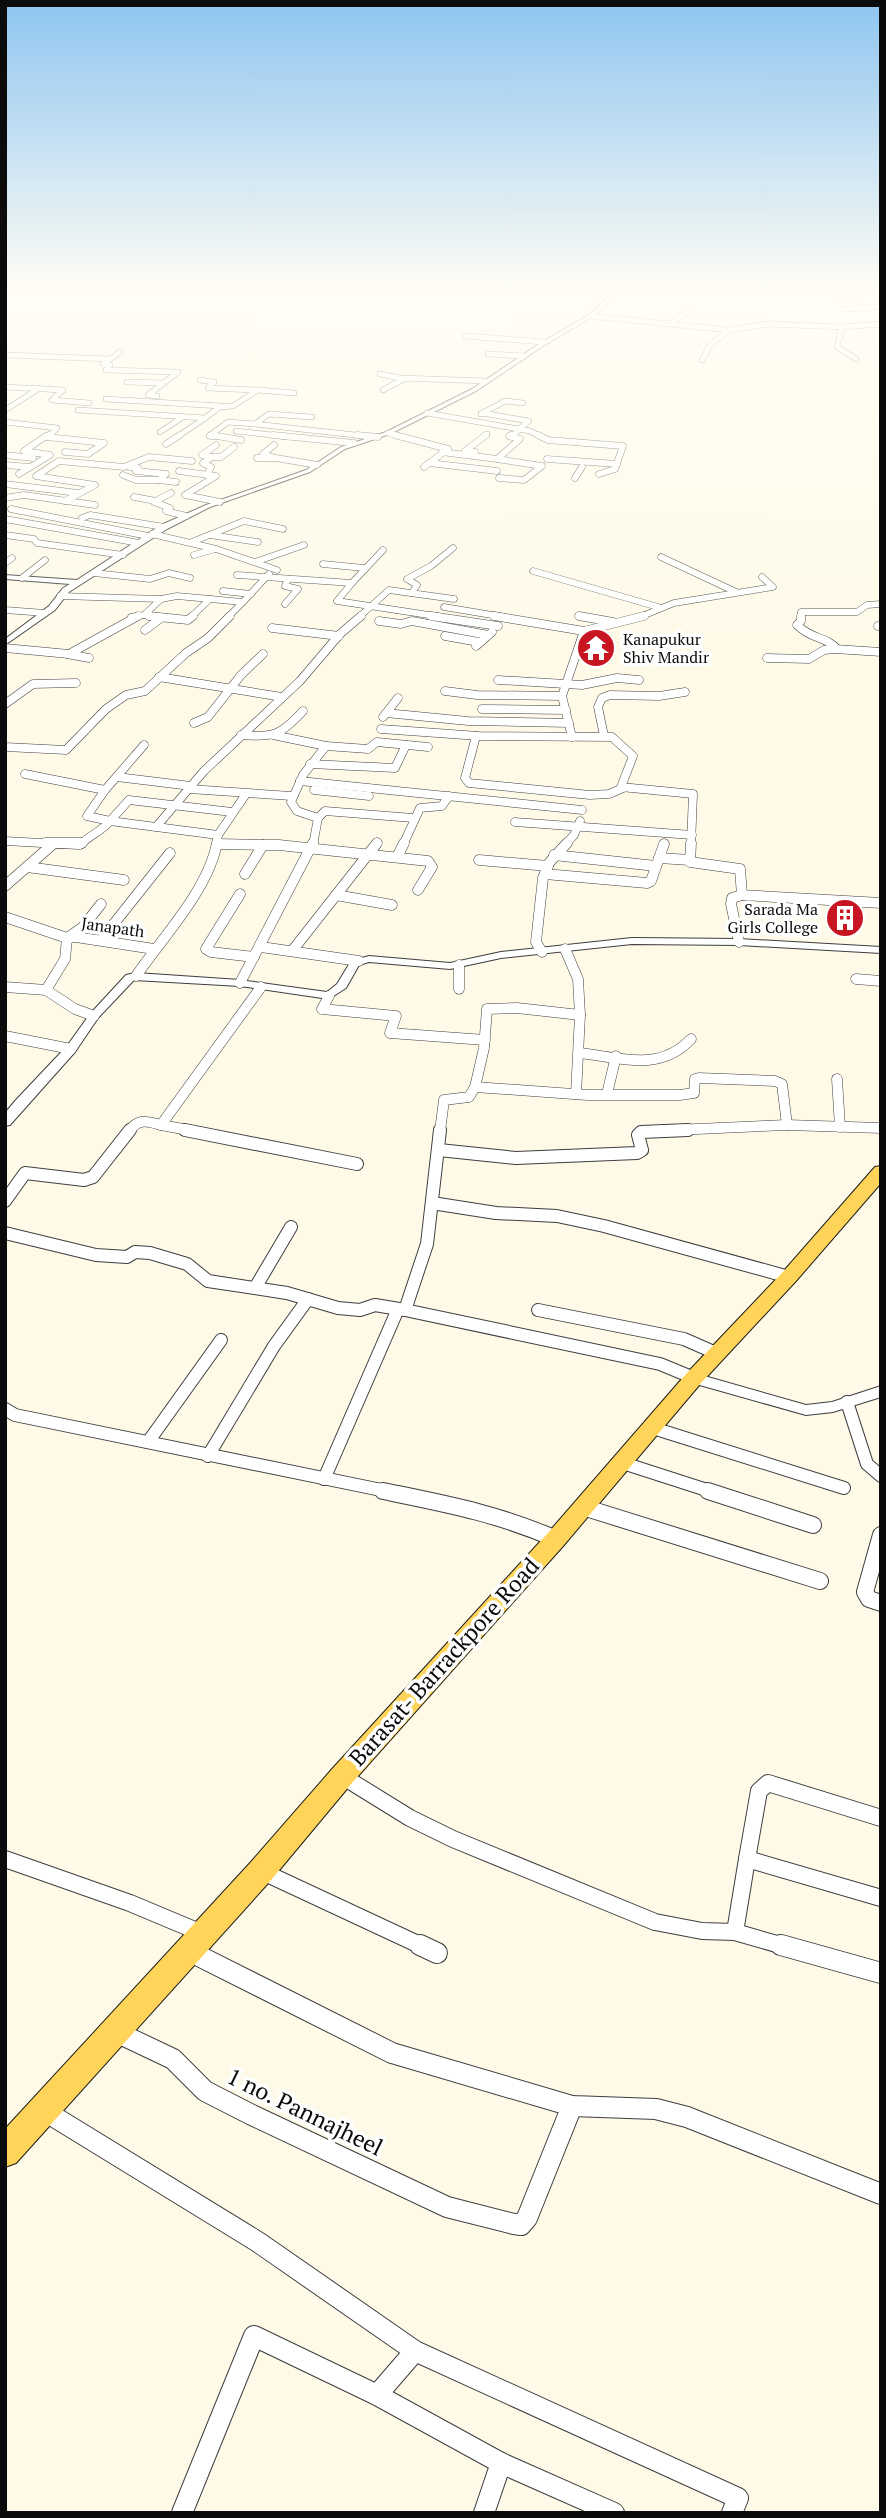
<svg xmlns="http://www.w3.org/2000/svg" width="886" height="2518" viewBox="0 0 886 2518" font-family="'PT Serif',serif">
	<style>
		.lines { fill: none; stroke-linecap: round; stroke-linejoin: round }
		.minor-far6-casing { stroke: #3e3e3e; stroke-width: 6 }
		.minor-far5-casing { stroke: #3e3e3e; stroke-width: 7 }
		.minor-far4-casing { stroke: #3e3e3e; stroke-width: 9 }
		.minor-far3-casing { stroke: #3e3e3e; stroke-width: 11 }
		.minor-far2-casing { stroke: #3e3e3e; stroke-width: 14 }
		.minor-far1-casing { stroke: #3e3e3e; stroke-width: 18 }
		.minor-casing { stroke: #3e3e3e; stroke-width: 22 }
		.tertiary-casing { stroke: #3e3e3e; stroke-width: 2 }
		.primary-casing { stroke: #1c1c1c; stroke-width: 2 }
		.minor-far6 { stroke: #fff; stroke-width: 5 }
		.minor-far5 { stroke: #fff; stroke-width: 6 }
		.minor-far4 { stroke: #fff; stroke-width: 8 }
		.minor-far3 { stroke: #fff; stroke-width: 10 }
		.minor-far2 { stroke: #fff; stroke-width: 12 }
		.minor-far1 { stroke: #fff; stroke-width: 16 }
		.minor { stroke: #fff; stroke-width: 20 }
		.tertiary { fill: #fff; fill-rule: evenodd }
		.primary { fill: #ffd458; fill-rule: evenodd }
		.labels { text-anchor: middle; stroke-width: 7; stroke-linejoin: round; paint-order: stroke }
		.far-poi-label { font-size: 16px; fill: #0b0b0b; stroke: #fff; text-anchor: start }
		.far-street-label { font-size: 16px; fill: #0b0b0b; stroke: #fff }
		.near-street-label { font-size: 23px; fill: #0b0b0b; stroke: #fff }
	</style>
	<rect width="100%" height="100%" fill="#fffae8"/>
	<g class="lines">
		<defs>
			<g id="minor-far6">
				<path d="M834,292L852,301L855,307"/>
				<path d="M845,309L881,307"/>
				<path d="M590,316L729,330L768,324L842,327L881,324"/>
				<path d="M669,324L689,311"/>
				<path d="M842,327L837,347L856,359"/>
				<path d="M465,336L545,342"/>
				<path d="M120,352L103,364L110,365L106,370L178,372L148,395L157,396"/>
				<path d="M488,354L523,356"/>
				<path d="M5,355L110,359"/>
				<path d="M702,360L710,345L729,330"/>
				<path d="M380,374L400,378L486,381"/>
				<path d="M200,380L214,382L208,388L258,390L233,406L220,407"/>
				<path d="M127,382L164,383"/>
				<path d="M5,387L63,390L52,400L89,403"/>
				<path d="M258,390L294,393"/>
				<path d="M383,390L406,378"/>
				<path d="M5,410L40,388"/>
				<path d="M78,410L205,418L221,406L106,399"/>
				<path d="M427,413L530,431L541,437"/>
				<path d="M482,413L529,421L519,429"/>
				<path d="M481,414L505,401L523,403"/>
				<path d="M5,422L57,428L48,437"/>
				<path d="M255,424L373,437"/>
				<path d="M236,431L290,437"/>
				<path d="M160,432L183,417"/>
				<path d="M388,433L401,437"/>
				<path d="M177,437L205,418"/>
				<path d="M213,437L209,436L228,422L255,424L269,414L312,417"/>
				<path d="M484,437L487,434"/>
				<path d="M511,437L518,431"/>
			</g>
			<g id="minor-far5">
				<path d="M49,435L47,437L104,443L88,454L65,452"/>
				<path d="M211,435L241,440"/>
				<path d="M273,435L354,443"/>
				<path d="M357,435L378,437"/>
				<path d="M395,435L448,449L424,467"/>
				<path d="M538,435L548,440L623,446L615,469L599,474"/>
				<path d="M166,444L180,435"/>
				<path d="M442,452L497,459L520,439L509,436L511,435"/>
				<path d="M475,452L465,451L486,435"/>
				<path d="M5,455L33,458"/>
				<path d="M212,457H221L234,447"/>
				<path d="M272,457L263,454L274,445"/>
				<path d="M257,458H276L317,465"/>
				<path d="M497,459L542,466L524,480L499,478"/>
				<path d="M547,459L617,464"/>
				<path d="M429,463L497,471"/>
				<path d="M5,465L29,467"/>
				<path d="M130,467L138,468L136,471L166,474L159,480L176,482"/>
				<path d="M179,471L216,476L185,495L220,502"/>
				<path d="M19,474L50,455L24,451L46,436"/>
				<path d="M123,475L136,480H159"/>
				<path d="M207,475L211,467L203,463L212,457L202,455L216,445"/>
				<path d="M575,478L582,467"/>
				<path d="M5,484L78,493"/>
				<path d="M171,493L154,502L170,508L166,511L186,516"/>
				<path d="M134,497L156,501"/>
				<path d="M5,498L24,495L95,505"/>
				<path d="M65,501L95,485L36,476L59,461L124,467L149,457L192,461"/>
				<path d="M11,509L148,536"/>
				<path d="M82,518L90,515L164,527"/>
				<path d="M5,519L139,543"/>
				<path d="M152,534L216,549L277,570"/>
				<path d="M5,535L34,539L37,543L123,555"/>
				<path d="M210,535L258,542"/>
				<path d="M192,542L244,521L283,529"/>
				<path d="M194,555L215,549"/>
				<path d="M661,557L736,592"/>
				<path d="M255,562L304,545"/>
				<path d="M5,563L12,558"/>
				<path d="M323,564L364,568"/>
				<path d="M533,571L658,607"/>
				<path d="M94,573L150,579L169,573L190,578"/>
				<path d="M237,575L352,583L383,550"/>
				<path d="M22,578L45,560"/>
				<path d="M352,583L337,601L442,617"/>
				<path d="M223,591L251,594"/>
				<path d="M412,593L417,585L407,579L431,566L453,548"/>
				<path d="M60,596L161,599L177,596L243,602L228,617"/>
				<path d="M161,599L144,615L164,617"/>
				<path d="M243,602L269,574"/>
				<path d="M285,604L298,589L285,586L288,579"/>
				<path d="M444,607L504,617"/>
				<path d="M5,610L45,613"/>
				<path d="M579,616L586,617"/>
				<path d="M131,617L144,615"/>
				<path d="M191,617L210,599"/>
				<path d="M359,617L389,590L454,599"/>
				<path d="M640,617L674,603L773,587L762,577"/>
				<path d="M801,617V612H857L867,605L881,604"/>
			</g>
			<g id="minor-far4">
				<path d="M149,616L188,620L193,616"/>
				<path d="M431,616L498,626"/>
				<path d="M494,616L584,631L562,696L572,737"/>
				<path d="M579,616L613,622"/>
				<path d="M801,616V621L797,625C812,640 826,636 837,649"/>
				<path d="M379,621L401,624L412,621L488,635"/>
				<path d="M878,626H881"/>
				<path d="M272,628L339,636"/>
				<path d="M145,630L161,618"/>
				<path d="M584,631L644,616"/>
				<path d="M445,636L479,642"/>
				<path d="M476,646L492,632"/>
				<path d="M5,648L69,654L138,616"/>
				<path d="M67,654L89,658"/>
				<path d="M767,658L809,659L824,650L835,649L881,652"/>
				<path d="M159,677L282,697"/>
				<path d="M498,680L582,685L617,678L639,680"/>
				<path d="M445,691L477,695L562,696"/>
				<path d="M5,704L33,684L76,683"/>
				<path d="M482,709L566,710"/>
				<path d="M386,713L468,721L569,723"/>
				<path d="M383,717L398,698"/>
				<path d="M194,723L208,717L241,675L263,654"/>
				<path d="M381,729L479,736L612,737L633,756L621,787L693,794L691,845"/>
				<path d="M241,735C273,738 281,735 303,711"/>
				<path d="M273,735L326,746"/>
				<path d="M476,736L465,778L469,783L590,795L609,794L623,788"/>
				<path d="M604,736L598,707L602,698L610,695L659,696L685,692"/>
				<path d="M5,747L66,750L106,709L126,695L145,691L186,653L208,638L230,616"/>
				<path d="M310,764L395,768L406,745"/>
				<path d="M25,774L105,790"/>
				<path d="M117,777L191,786"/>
				<path d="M300,781L582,810"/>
				<path d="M189,789L291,796"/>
				<path d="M314,790L369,796"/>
				<path d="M318,818L325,811L413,818"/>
				<path d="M110,821L87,816L105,790L144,745"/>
				<path d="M515,822L692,835"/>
				<path d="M156,827L204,771L300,681L340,634L361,616"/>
				<path d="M218,835L110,821L129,800L232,812"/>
				<path d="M5,841L78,845"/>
				<path d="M217,844L258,845"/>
				<path d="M80,845C91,834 101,832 110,821"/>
				<path d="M216,845L218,835L246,794"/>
				<path d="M313,845L318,818L297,811L291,802L303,775L326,746L368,749L377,742L428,747"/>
				<path d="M403,845L420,808L442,806L449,796"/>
				<path d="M565,845L574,835L580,821"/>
			</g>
			<g id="minor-far3">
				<path d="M45,843H82"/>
				<path d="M691,843L690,862L740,869L742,895L881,903"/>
				<path d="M217,844L263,845"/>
				<path d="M554,855L656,866"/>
				<path d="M397,857L404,843"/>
				<path d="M659,858L690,860"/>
				<path d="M479,860L548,866"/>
				<path d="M27,867L124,880"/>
				<path d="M245,874L263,845H279L428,861L432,867L418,890"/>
				<path d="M545,874L647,883L651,881L664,844"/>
				<path d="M5,886L53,844"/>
				<path d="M240,894L206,949L211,952L254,957"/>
				<path d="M336,895L392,905"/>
				<path d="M5,917L67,938L65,959L46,990L75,1009L94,1016"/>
				<path d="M67,938L76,937L154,949"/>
				<path d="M67,938L83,927L101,904"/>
				<path d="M101,940L170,853"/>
				<path d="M739,942L731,904L732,898L742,895"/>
				<path d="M261,947L359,961"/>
				<path d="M565,949L578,979L580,1015"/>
				<path d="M292,951L377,843"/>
				<path d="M542,952L536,942L543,878L549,863L567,843"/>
				<path d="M459,965V989"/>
				<path d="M136,976C163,937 208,890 217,843"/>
				<path d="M856,979L881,981"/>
				<path d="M240,983L313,843"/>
				<path d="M5,987L46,990"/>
				<path d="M329,996L322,1009L396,1016L390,1033L485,1040"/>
				<path d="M5,1036L71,1049"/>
				<path d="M579,1053C620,1057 659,1073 691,1039"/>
				<path d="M837,1079L840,1127"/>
				<path d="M475,1087L484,1048L487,1009L517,1008L580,1015L576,1094"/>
				<path d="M607,1094L616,1056"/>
				<path d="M161,1125L194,1131"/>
				<path d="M129,1131C139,1118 146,1121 161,1125L261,987"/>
				<path d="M440,1131L444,1100L469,1097L475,1087L587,1095H680L694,1093L695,1079L699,1078L775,1081L782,1084L787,1125"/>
				<path d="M652,1131L787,1125L881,1128"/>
			</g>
			<g id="minor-far2">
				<path d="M185,1130L357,1164"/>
				<path d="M440,1130L427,1244L405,1310L660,1364L694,1378"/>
				<path d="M439,1150L516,1158L637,1153L642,1150L638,1135L641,1132L688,1130"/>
				<path d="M5,1201L25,1173L84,1180L93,1177L130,1130"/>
				<path d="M432,1203L496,1213L557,1216L604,1226L789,1277"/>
				<path d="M5,1233L96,1255L127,1257L135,1252L150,1253L187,1264L208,1281L287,1293L338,1308L360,1310L375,1305L405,1310"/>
				<path d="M255,1288L291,1227"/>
				<path d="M538,1310L684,1339L718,1354"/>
				<path d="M847,1402L867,1464L881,1476"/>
				<path d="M5,1409L15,1415L391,1492"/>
				<path d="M653,1428L844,1488"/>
				<path d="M148,1442L221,1340"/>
				<path d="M208,1456L274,1346L308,1299"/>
				<path d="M623,1463L713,1492"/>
				<path d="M324,1479L398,1309"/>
			</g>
			<g id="minor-far1">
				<path d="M383,1491C446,1504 496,1513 556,1539"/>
				<path d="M708,1491L813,1525"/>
				<path d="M583,1507L820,1581"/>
				<path d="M881,1535L865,1592L869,1599L881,1603"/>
				<path d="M342,1776L410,1818L453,1839L655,1922L702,1931L735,1932L787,1947"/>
				<path d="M5,1859L130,1903L204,1934"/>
				<path d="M747,1859L759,1791L768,1783L881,1818"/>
				<path d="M261,1871L424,1947"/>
				<path d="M735,1932L747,1859L881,1898"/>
			</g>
			<g id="minor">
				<path d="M420,1945L437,1953"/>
				<path d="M781,1945L881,1973"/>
				<path d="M189,1951L392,2053L572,2106L656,2109L687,2117L881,2194"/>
				<path d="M114,2031L173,2059L205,2091L252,2115L447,2207L514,2224L521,2225L527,2218L572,2106"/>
				<path d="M43,2110L258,2242L415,2351L738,2498L732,2513"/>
				<path d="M377,2395L415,2351"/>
				<path d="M182,2513L254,2336L377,2395L501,2463L614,2513"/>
				<path d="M484,2513L501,2463"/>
			</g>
			<g id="tertiary">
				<path d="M613,292H618L594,316L543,346L476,391L390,434L345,449L310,472L210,507L167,529L69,592L55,610L5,645V639L49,606L63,588L70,584L5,579V575L77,580L161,525L206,505L306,470L341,447L386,432L472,389L539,344L590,314Z"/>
				<path d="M632,938L739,939L881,947V953L739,945L632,944L501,958L450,969L369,962L359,965L346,988L329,999L240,986L134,980L98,1018L75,1052L10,1125L5,1126V1113L15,1101L67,1046L90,1014L126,975L136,973L240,980L327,992L337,984L351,961L369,956L450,963L501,952Z"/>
				<path d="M694,1373L806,1405L832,1402L881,1386V1397L833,1412L806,1415L689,1382L686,1378L689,1374Z"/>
			</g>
			<path id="primary" d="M881,1166V1183L796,1281L701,1383L564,1545L351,1784L271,1880L16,2163L5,2167V2129L251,1862L333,1768L548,1533L687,1373L782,1273L875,1167Z"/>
		</defs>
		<use href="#minor-far6" class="minor-far6-casing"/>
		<use href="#minor-far5" class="minor-far5-casing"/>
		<use href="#minor-far4" class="minor-far4-casing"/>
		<use href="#minor-far3" class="minor-far3-casing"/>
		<use href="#minor-far2" class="minor-far2-casing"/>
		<use href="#minor-far1" class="minor-far1-casing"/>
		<use href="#minor" class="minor-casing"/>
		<use href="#tertiary" class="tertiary-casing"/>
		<use href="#primary" class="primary-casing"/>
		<use href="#minor-far6" class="minor-far6"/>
		<use href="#minor-far5" class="minor-far5"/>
		<use href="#minor-far4" class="minor-far4"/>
		<use href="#minor-far3" class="minor-far3"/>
		<use href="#minor-far2" class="minor-far2"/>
		<use href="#minor-far1" class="minor-far1"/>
		<use href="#minor" class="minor"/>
		<use href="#tertiary" class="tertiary"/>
		<use href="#primary" class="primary"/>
	</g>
	<linearGradient id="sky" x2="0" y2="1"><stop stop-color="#8ec5f0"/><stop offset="0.45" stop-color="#fffdf5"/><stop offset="1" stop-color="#fffdf5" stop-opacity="0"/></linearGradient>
	<rect width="886" height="645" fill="url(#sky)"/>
	<defs>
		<symbol id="temple-disc" viewBox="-11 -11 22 22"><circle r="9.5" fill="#c71621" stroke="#fff"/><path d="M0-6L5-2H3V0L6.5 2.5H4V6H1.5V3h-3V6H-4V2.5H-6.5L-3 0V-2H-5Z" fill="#fff"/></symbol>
		<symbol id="building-disc" viewBox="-11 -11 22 22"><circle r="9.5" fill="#c71621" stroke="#fff"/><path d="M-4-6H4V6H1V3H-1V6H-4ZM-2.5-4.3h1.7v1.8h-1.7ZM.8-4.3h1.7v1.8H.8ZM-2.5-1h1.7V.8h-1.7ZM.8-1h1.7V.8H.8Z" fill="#fff"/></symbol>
	</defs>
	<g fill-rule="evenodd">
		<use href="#temple-disc" x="574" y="626" width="44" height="44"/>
		<use href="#building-disc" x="823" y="896" width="44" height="44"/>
	</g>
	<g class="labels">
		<g class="far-poi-label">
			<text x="623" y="645">Kanapukur<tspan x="623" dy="18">Shiv Mandir</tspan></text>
			<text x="818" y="915" text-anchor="end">Sarada Ma<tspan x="818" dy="18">Girls College</tspan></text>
		</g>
		<g class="far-street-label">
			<text transform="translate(113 927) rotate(8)" y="6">Janapath</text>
		</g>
		<g class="near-street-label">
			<text transform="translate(444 1662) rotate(-48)" y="8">Barasat- Barrackpore Road</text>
			<text transform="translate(305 2112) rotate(26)" y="8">1 no. Pannajheel</text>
		</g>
	</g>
	<rect width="886" height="2518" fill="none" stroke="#0b0b0b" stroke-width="14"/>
</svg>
